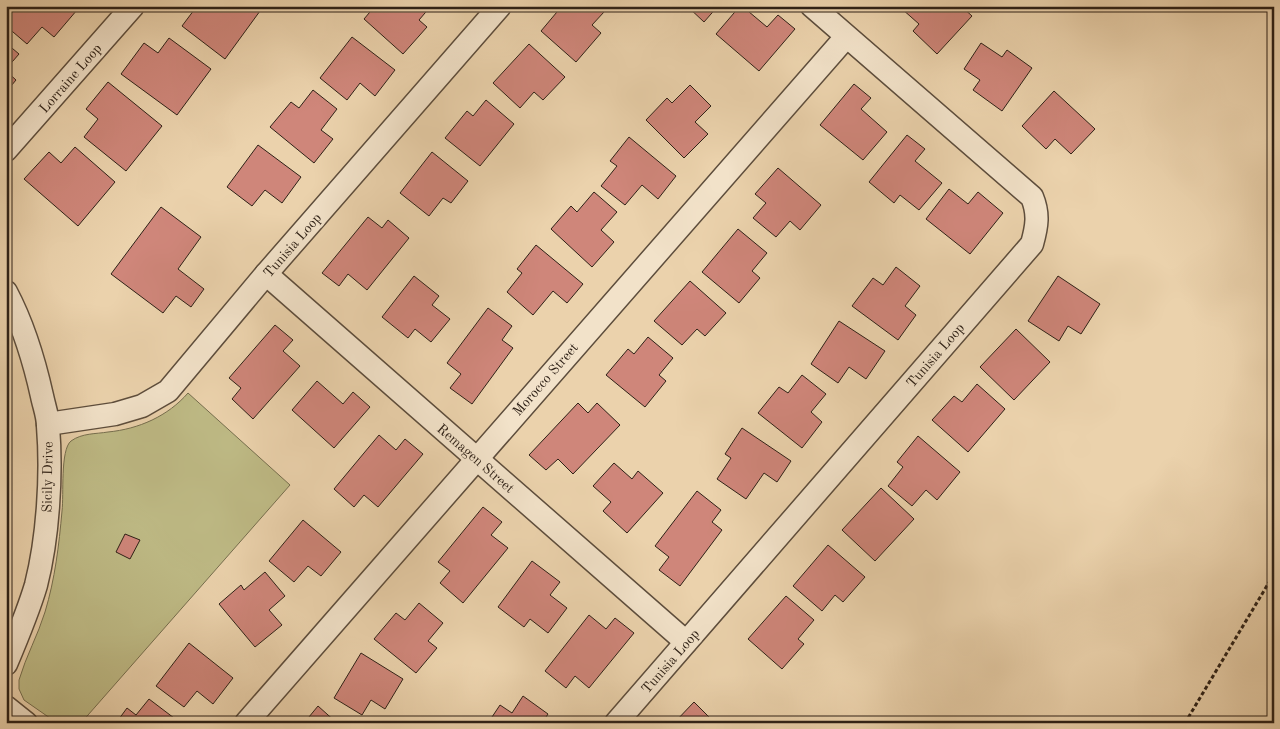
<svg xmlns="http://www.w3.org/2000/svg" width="1280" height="729" viewBox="0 0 1280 729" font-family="'Old Standard TT',serif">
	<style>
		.green { fill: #beba85; stroke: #766e4e }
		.building { fill: #cf867a; stroke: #2e2117 }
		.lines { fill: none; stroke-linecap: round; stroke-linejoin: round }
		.street-casing { stroke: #5d4d3c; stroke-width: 25 }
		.path { stroke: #2e2117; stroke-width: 3; stroke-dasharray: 4 2.5; stroke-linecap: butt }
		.street { stroke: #f2e2c9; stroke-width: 22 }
		.labels { text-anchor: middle; stroke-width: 5; stroke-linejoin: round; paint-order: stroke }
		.street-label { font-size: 14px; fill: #2e2117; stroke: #f2e2c9 }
	</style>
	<rect width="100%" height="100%" fill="#ebd2ac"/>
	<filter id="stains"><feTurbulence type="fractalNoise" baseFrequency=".004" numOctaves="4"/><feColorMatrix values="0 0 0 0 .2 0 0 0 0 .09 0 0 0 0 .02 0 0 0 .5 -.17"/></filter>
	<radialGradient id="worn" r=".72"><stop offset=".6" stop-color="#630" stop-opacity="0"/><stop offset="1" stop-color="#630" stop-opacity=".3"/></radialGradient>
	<path class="green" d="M188,393L290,485L81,723H57L24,700L19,689V680C26,656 38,635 45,612C55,579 59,545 62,511C64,495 60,450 71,441C82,433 96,434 108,432C139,429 168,416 188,393Z"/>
	<g class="building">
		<path d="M6,6H72L77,10L54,37L42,27L27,44L6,26Z"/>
		<path d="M197,6H253L260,11L225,59L182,26Z"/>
		<path d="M375,6H431L419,20L427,27L403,54L364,19Z"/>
		<path d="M562,6H597L604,12L592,25L601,33L576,62L541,31Z"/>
		<path d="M687,6H718L704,22Z"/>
		<path d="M740,6H742L767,27L778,15L795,29L759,71L716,34Z"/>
		<path d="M904,6H961L972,16L937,54L913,31L919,24L902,9Z"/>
		<path d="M352,37L395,70L375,96L360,83L347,100L320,78Z"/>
		<path d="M169,38L211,69L177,115L121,74L144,43L158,53Z"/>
		<path d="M6,43L19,54L6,69Z"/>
		<path d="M981,43L1002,57L1007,50L1032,68L1002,111L973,90L980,80L964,69Z"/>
		<path d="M529,44L565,77L543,100L534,92L520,108L493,83Z"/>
		<path d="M6,71L16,80L6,92Z"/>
		<path d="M108,82L162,126L126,171L84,137L98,119L86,109Z"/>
		<path d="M854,84L871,98L861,109L887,132L863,160L820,125Z"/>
		<path d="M690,85L711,106L695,122L708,134L684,158L646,120L667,98L672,103Z"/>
		<path d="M313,90L337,109L321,130L333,139L314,163L270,127L291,102L299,108Z"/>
		<path d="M1054,91L1095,129L1071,154L1055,139L1046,149L1022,126Z"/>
		<path d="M486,100L514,124L480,166L445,138L467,111L473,116Z"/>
		<path d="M907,135L925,149L915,161L942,183L919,210L900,195L894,203L869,182Z"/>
		<path d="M629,137L676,176L658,199L642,185L625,205L601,186L617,166L610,161Z"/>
		<path d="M258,145L301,177L282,203L265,190L252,206L227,187Z"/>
		<path d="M75,147L115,182L78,226L24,179L49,152L61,163Z"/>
		<path d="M432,152L468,181L451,203L443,198L429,216L400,193Z"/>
		<path d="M778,168L821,205L800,230L790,221L776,237L753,218L766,203L755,194Z"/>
		<path d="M949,189L968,204L978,192L1003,213L970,254L926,219Z"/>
		<path d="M594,192L617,212L601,230L614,242L592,267L551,229L571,206L577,212Z"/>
		<path d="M161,207L201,237L178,269L204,289L191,307L176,296L163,313L111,274Z"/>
		<path d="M368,217L382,228L388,220L409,238L367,290L348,274L339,286L322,273Z"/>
		<path d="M738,229L767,253L752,271L760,278L739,303L702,272Z"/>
		<path d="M536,245L583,284L567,303L553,291L533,315L507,292L522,273L517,269Z"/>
		<path d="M896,267L920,286L905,306L916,315L898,340L852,306L873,278L883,285Z"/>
		<path d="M414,276L439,296L432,305L450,319L431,342L415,329L408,338L382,317Z"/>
		<path d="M1058,276L1100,304L1081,334L1068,326L1059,341L1028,321Z"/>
		<path d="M690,281L726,313L705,336L697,329L682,345L654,321Z"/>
		<path d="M488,308L512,326L502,340L513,348L472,404L450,388L461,374L447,363Z"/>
		<path d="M839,321L885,351L866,379L849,367L838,383L811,364Z"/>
		<path d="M275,325L293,340L283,351L300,366L253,419L232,399L241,388L229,378Z"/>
		<path d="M1016,329L1050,362L1014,400L980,367Z"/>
		<path d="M648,337L673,358L659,375L666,381L645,407L606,375L628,349L634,354Z"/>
		<path d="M802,375L826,394L811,412L822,422L802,448L758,413L779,387L788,393Z"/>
		<path d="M317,381L343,404L353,392L370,407L334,448L292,410Z"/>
		<path d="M977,384L1005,409L968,452L932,420L954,396L962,402Z"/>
		<path d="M578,403L588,413L597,403L620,425L573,474L558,459L546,470L529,455Z"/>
		<path d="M742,428L791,461L777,482L764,473L746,499L717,479L731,458L725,454Z"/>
		<path d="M379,435L396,450L405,439L423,454L378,507L364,495L354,507L334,489Z"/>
		<path d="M918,436L960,472L937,500L926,490L912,506L888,486L903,467L897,462Z"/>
		<path d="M614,463L632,479L638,471L663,493L627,533L603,511L611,502L593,486Z"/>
		<path d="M881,488L914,519L875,561L842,530Z"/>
		<path d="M697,491L721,510L712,522L722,530L680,586L659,570L669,557L655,546Z"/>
		<path d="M483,507L502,522L491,535L508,548L463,603L440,583L450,571L438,562Z"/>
		<path d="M303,520L341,552L321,576L308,566L294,582L269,561Z"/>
		<path d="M125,534L140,540L130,559L116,552Z"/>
		<path d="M828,545L865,577L843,602L835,595L822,611L793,586Z"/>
		<path d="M532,561L560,582L550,595L567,608L548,633L530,619L524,627L498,607Z"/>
		<path d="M265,572L285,596L269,610L282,625L255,647L219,604L241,585L244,590Z"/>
		<path d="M786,596L814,620L798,639L804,644L782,669L748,639Z"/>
		<path d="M419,603L443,623L428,641L437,648L416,673L374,639L396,613L405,620Z"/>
		<path d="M589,615L606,629L615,618L634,633L589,688L575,676L566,688L545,671Z"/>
		<path d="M189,643L233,678L213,704L197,691L184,707L156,686Z"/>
		<path d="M361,653L403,679L385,709L371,700L362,715L334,698Z"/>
		<path d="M523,696L548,714L542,723H488L500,705L512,713Z"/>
		<path d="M149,699L174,718L170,723H116L127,708L136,715Z"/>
		<path d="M694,702L715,723H674Z"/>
		<path d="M318,706L337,723H304Z"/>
	</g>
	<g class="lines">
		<defs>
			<g id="street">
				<path d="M6,150L133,6"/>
				<path d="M266,274L686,642"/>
				<path d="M6,292C23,324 34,360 42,396C44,406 48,416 48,426C52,475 48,538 36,585C28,612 17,638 6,664"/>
				<path d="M48,424L115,414L142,406L168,391L266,274L500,6"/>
				<path d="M6,707L26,723"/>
				<path d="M246,723L846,37"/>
				<path d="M616,723L1032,244C1037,226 1039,214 1032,197L812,6"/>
			</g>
		</defs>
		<use href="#street" class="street-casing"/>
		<path class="path" d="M1185,723L1274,574"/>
		<use href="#street" class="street"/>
	</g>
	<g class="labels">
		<g class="street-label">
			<text transform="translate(70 78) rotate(-49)" y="5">Lorraine Loop</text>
			<text transform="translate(292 245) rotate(-49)" y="5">Tunisia Loop</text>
			<text transform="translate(935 355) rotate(-49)" y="5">Tunisia Loop</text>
			<text transform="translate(545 379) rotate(-49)" y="5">Morocco Street</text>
			<text transform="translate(476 458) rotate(41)" y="5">Remagen Street</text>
			<text transform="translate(47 477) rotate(-89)" y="5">Sicily Drive</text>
			<text transform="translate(670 661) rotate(-49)" y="5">Tunisia Loop</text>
		</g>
	</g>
	<rect width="1280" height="729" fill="none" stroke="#ebd2ac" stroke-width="25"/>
	<rect x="8" y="8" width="1265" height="714" fill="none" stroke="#2e2117" stroke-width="2.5"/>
	<rect x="12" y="12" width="1255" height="704" fill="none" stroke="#2e2117"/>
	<rect width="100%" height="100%" filter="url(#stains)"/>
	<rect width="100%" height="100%" fill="url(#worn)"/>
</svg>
